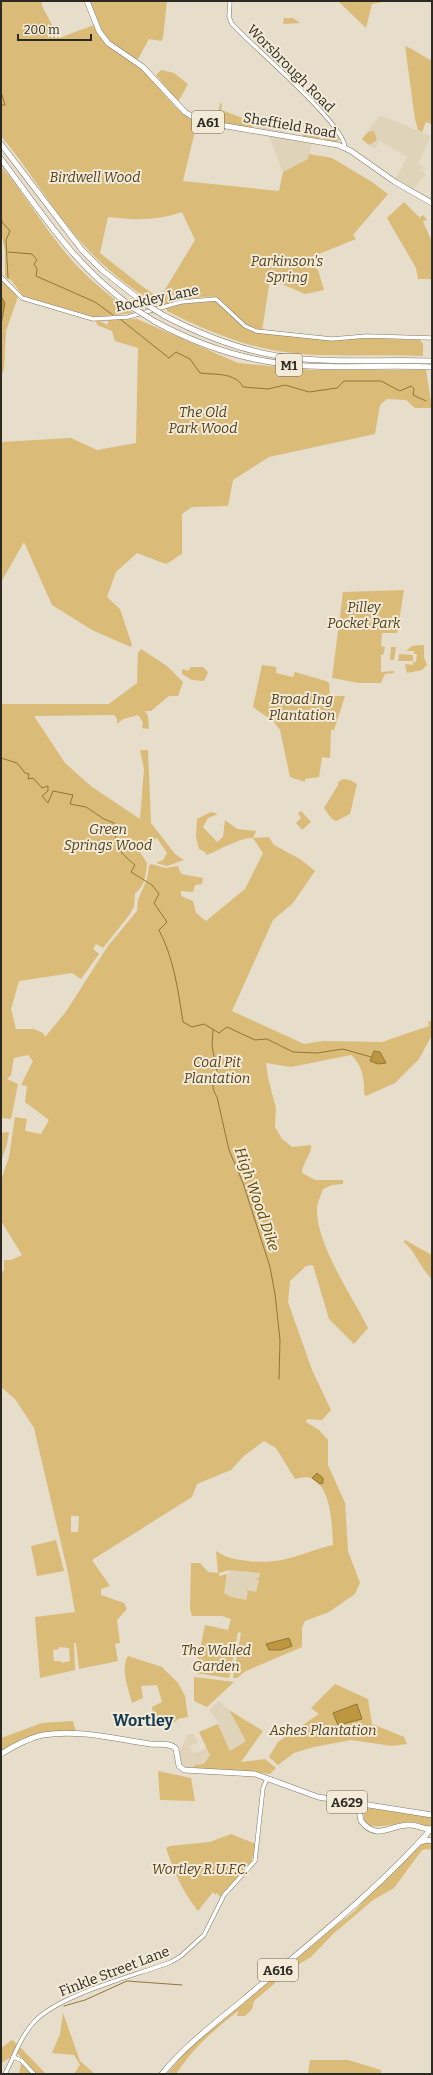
<svg xmlns="http://www.w3.org/2000/svg" width="433" height="2075" viewBox="0 0 433 2075" font-family="Bitter,serif">
	<style>
		.built { fill: #dfd3ba }
		.green { fill: #dabb78; fill-rule: evenodd }
		.water { fill: #bc9740; stroke: #917637 }
		.lines { fill: none; stroke-linecap: round; stroke-linejoin: round }
		.stream { stroke: #917637; stroke-width: 1 }
		.secondary-casing { stroke: #817968; stroke-width: 4.5 }
		.highway-casing { stroke: #817968; stroke-width: 6 }
		.secondary { stroke: #fff; stroke-width: 3.5 }
		.highway { stroke: #fff; stroke-width: 5 }
		.highway-bridge-casing { stroke: #817968; stroke-width: 6; stroke-linecap: butt }
		.highway-bridge { stroke: #fff; stroke-width: 5 }
		.labels { text-anchor: middle; stroke-width: 4; stroke-linejoin: round; paint-order: stroke }
		.shield { fill: #f3ead8; stroke: #686459; stroke-width: 1 }
		.shield-label { font-size: 13px; font-weight: bold; fill: #2d2a23 }
		.street-label { font-size: 14px; fill: #2d2a23; stroke: #f3ead8 }
		.park-label { font-size: 14px; font-style: italic; fill: #52421d; stroke: #f3ead8 }
		.water-label { font-size: 15px; font-style: italic; fill: #604700; stroke: #f3ead8 }
		.quarter-label { font-size: 16px; font-weight: bold; fill: #153c54; stroke: #f3ead8 }
	</style>
	<rect width="100%" height="100%" fill="#e6ddcb"/>
	<g class="built">
		<path d="M380,115L431,136L418,164L427,169L426,170L421,168L419,169L426,174L413,189L395,179L407,157L380,141L374,149L362,139Z"/>
		<path d="M270,116L288,134L256,129L261,125L262,123H269Z"/>
		<path d="M269,136L312,143L308,159L283,172Z"/>
		<path d="M229,1570L260,1573L256,1592H248L246,1600L231,1597L224,1593Z"/>
		<path d="M219,1701L229,1710L246,1741L230,1751L218,1722L209,1710Z"/>
		<path d="M188,1734H194L198,1743L190,1746L193,1753L199,1752L207,1747L210,1755L204,1764L195,1765L192,1770L180,1766L179,1753Z"/>
	</g>
	<g class="green">
		<path d="M1,1H42V6L59,38L94,25C105,50 124,53 142,70C161,88 174,111 197,123L183,181L279,191L283,172L308,159L309,154L332,158L372,182L388,194L353,235L356,239L304,260L318,270L324,290L305,294L270,279L262,331C247,328 237,316 227,306C224,303 221,299 217,298C206,293 171,304 159,306C124,285 91,257 66,224C43,195 25,164 1,136ZM182,212L195,240L160,298L143,287L100,253L108,217C134,220 157,221 182,212Z"/>
		<path d="M90,1H167L163,38L161,41L149,39L137,61L104,36Z"/>
		<path d="M338,1H388L372,4L366,28Z"/>
		<path d="M284,18H293L300,23L283,24Z"/>
		<path d="M405,46C415,50 423,56 432,61V124L426,122L422,132L418,130L415,119Z"/>
		<path d="M161,70L174,73L188,84L178,102L156,75Z"/>
		<path d="M220,103L222,104L221,110L254,122L252,128L217,122Z"/>
		<path d="M331,128L339,139L336,143L324,141L325,135Z"/>
		<path d="M374,131L377,140L369,145L362,139L368,132Z"/>
		<path d="M303,133L317,135L321,140L302,136Z"/>
		<path d="M1,166C28,198 48,235 77,266C94,284 114,299 133,313L94,317L23,296L11,280L5,277V251L1,231Z"/>
		<path d="M404,202L422,220L420,217L423,215L427,220L423,221L432,242V279H418L416,268L387,218Z"/>
		<path d="M1,280L18,296L6,331L4,369L1,378V325L5,303L1,296Z"/>
		<path d="M214,300L220,303L239,323L256,332L332,341L357,338L420,340L423,344V356C383,354 342,357 302,354C255,351 208,332 167,311L166,308L183,303Z"/>
		<path d="M137,319L238,363L312,370H426L432,408H415L406,400L387,399L380,405L375,434L269,457L233,480L228,506L192,507L182,514V554L166,564L137,553L116,572L107,597L120,609L132,645L131,647L92,630L52,605L24,542L1,582V442L71,438L97,450L136,443L138,348L115,341L112,331L97,325L96,321H100L107,325L109,320Z"/>
		<path d="M404,590L397,633H382L381,646L385,647L383,655H381V672L394,671V673L385,674L381,683H359L332,678L343,592Z"/>
		<path d="M422,645H424V657L427,665L422,670L407,673L405,664L413,665V662H416L417,654H414V651H406L412,646Z"/>
		<path d="M391,647H396L394,660H390Z"/>
		<path d="M141,649L167,666L183,682L178,696H169L151,711H145L148,716L149,729L142,728L143,722L138,715L123,719L117,724V719L114,715L34,716L65,763L92,787L140,819L144,769L140,750H148L151,823L175,854L184,860L167,866L156,863L163,860L167,853L157,838L138,849L147,863C146,874 145,887 135,893L134,906L130,914L103,948L96,944L93,949L99,954L81,979L72,973L19,981L11,1009L16,1029H34L43,1033L45,1037L65,1013L108,946L137,911L138,900L147,879L149,866L151,864L166,868L178,866L181,874L203,878L202,884L195,885L193,892L181,891V896L193,901L196,913L206,921L245,889L263,853L253,838C241,837 219,850 207,855L205,852L199,849L196,837L197,819L211,812L218,814L208,818L203,827L217,842L223,837L225,820L237,829L256,831L253,838L269,837L274,845L300,859L315,871L293,903L273,920L232,1011L304,1044L323,1041L382,1042L429,1026L428,1021L432,1022V1035L419,1059L395,1083L366,1096L364,1094C365,1081 362,1064 351,1055L291,1067L266,1063L268,1078L276,1108L275,1127L282,1139L292,1147L311,1145C312,1154 302,1163 302,1173L315,1180H343V1184L332,1185L323,1189C321,1195 318,1201 317,1207C315,1243 352,1296 368,1328L354,1344L329,1319L313,1265L306,1266L290,1281L288,1302L312,1370L331,1410L322,1420L307,1419L306,1422L319,1430L328,1440V1465L345,1503L348,1551L360,1583L355,1594L329,1612L305,1621L302,1628V1647L246,1671L237,1678H233L241,1633L238,1632L229,1678L195,1673L205,1625L228,1630L231,1619L222,1616H192L190,1609L191,1563H200L208,1572L218,1573L216,1551C229,1559 234,1559 248,1561C285,1565 300,1553 333,1545C332,1526 332,1482 307,1477C303,1477 298,1478 295,1479L276,1448L264,1441L244,1456L231,1470L197,1484L192,1497L92,1560L110,1586L101,1589V1595L124,1603L127,1609L117,1620L120,1643L115,1644L118,1661L79,1669L76,1643H74L75,1670L40,1678L35,1617L75,1612L68,1573L34,1428L15,1399L1,1387V1275L4,1269V1260H11L22,1255L1,1221V1180L9,1157L15,1117L27,1119L25,1131L41,1134L49,1120L25,1102L27,1086L21,1085L33,1061L28,1055L14,1058L11,1075L7,1079L18,1084L11,1119L1,1118V704H109L137,683L138,653ZM71,1516H79L78,1532H71ZM229,1570L260,1573L259,1578L255,1579L259,1580L256,1592L246,1590L248,1592L246,1600L231,1597L224,1593L227,1574L219,1576V1573ZM59,1647L69,1648L70,1661L61,1663V1661H54L53,1650L59,1649Z"/>
		<path d="M399,654L413,655V661H398Z"/>
		<path d="M262,665L276,667V673L293,677L295,672L326,681L329,683L330,696H345L334,730H331L330,758L322,757L319,777L305,779V782L290,777L280,730L274,722L253,707Z"/>
		<path d="M191,667H203L208,672L204,681L192,680L182,674V669L188,671Z"/>
		<path d="M343,779L350,780L357,784L350,814L336,821L331,818L324,808L338,785V782Z"/>
		<path d="M301,811L311,822L302,830L296,823L301,818L298,813Z"/>
		<path d="M9,1132L7,1144L1,1162V1133Z"/>
		<path d="M405,1240L432,1255V1279C420,1268 416,1252 404,1242Z"/>
		<path d="M56,1540L64,1571L37,1576L31,1546Z"/>
		<path d="M128,1656L162,1667L178,1683L185,1696L188,1717L178,1719L171,1725L153,1715L152,1707L162,1702L157,1685L141,1686L143,1698L132,1703C129,1690 120,1668 128,1656Z"/>
		<path d="M194,1677L234,1682L207,1707L194,1701Z"/>
		<path d="M335,1684L368,1699L372,1724L404,1737L407,1744L392,1746L351,1740L314,1747L294,1753L278,1765L269,1757L278,1742L319,1714L311,1708Z"/>
		<path d="M229,1710L263,1731L241,1762L265,1759L276,1768L270,1774L246,1771L192,1770L195,1765L204,1764L210,1755L199,1732L218,1724L230,1751L246,1741Z"/>
		<path d="M73,1721L76,1732L19,1742L1,1751V1738L42,1723Z"/>
		<path d="M158,1771L191,1778L195,1801L160,1800Z"/>
		<path d="M369,1808L432,1817V1825L427,1827C421,1824 415,1821 408,1822C396,1822 360,1837 364,1811Z"/>
		<path d="M231,1834L256,1844L251,1863L220,1897L217,1893L215,1895L213,1892L198,1911C182,1891 174,1872 166,1848L170,1846L210,1842Z"/>
		<path d="M428,1841L432,1844V1850L428,1849L422,1850L394,1888L373,1900L333,1934L311,1957L282,1974L274,1984L254,2001L252,2009L245,2016H237L238,2011C213,2031 194,2047 176,2074H167L186,2052L210,2030L326,1933L355,1911L367,1897L424,1842Z"/>
		<path d="M63,2013L80,2061L95,2074H74L80,2065L74,2055L52,2053L60,2034Z"/>
		<path d="M12,2040L18,2045L11,2057L1,2063V2048Z"/>
		<path d="M20,2047L46,2074H19L22,2058L17,2053Z"/>
		<path d="M310,2060H348L381,2070V2074H308Z"/>
	</g>
	<g class="water">
		<path d="M1,296L5,303L1,325Z"/>
		<path d="M374,1051L380,1052L386,1063L378,1064L370,1061Z"/>
		<path d="M317,1473L323,1478V1483L320,1484L312,1478Z"/>
		<path d="M289,1638L292,1646L281,1650H269L266,1644Z"/>
		<path d="M357,1704L362,1719L338,1725L333,1713Z"/>
	</g>
	<g class="lines">
		<g class="stream">
			<path d="M1,92L5,105H1"/>
			<path d="M1,214L2,222L10,231L6,240L8,278"/>
			<path d="M8,252L32,254L37,260L34,264L37,269L36,276L95,302L113,315"/>
			<path d="M120,319L169,358L176,352L190,359L200,373C215,375 235,372 243,387L268,389L285,385L309,392L337,388L344,381H381L400,391L411,386L414,389L413,395L426,401"/>
			<path d="M1,758L17,763L25,773L29,774L28,779L33,778L42,788L48,786V791L42,796L48,803L53,791L73,795L70,804L86,807L104,819L114,823C116,847 116,849 135,865L131,872L152,885L159,894L154,903L167,922L159,930C174,959 178,990 183,1022L192,1027L204,1024L219,1033L227,1027L255,1040L267,1039L293,1052L317,1053L343,1049L371,1057"/>
			<path d="M213,1030L212,1046L217,1071C212,1080 211,1088 217,1097L229,1150L243,1183L270,1267L275,1294L280,1340L279,1379"/>
			<path d="M64,2006L85,2000L127,1981L182,1985"/>
		</g>
		<defs>
			<g id="secondary">
				<path d="M230,1L229,17L232,24C251,45 346,125 345,148"/>
				<path d="M1,277L22,298L93,319L128,317L181,302L216,299L245,326L256,331L332,339L367,336L432,338"/>
				<path d="M13,2057L21,2060L34,2074"/>
				<path d="M5,2074C14,2057 21,2035 35,2021C61,1994 134,1976 171,1962L181,1956L204,1935L224,1895L255,1861L263,1788L267,1779"/>
			</g>
			<g id="highway">
				<path d="M87,1L99,31L108,43L143,67L185,112L196,119L220,125L338,145L351,151L395,182L432,203"/>
				<path d="M1,144L82,250L102,270L144,303"/>
				<path d="M1,159C44,216 73,264 132,307"/>
				<path d="M163,315C207,338 254,356 304,359C347,363 389,359 432,361"/>
				<path d="M154,321C201,347 253,363 307,366C349,368 390,365 432,367"/>
				<path d="M1,1754C14,1746 28,1738 43,1735C78,1729 116,1739 150,1744C158,1745 171,1742 176,1749L179,1766L184,1770L255,1774L318,1797L432,1815"/>
				<path d="M358,1804L361,1821C378,1842 390,1824 410,1825C419,1825 423,1830 432,1829"/>
				<path d="M420,1842L427,1840L432,1841"/>
				<path d="M162,2074C186,2045 214,2024 243,2000C306,1946 377,1891 432,1828"/>
			</g>
		</defs>
		<use href="#secondary" class="secondary-casing"/>
		<use href="#highway" class="highway-casing"/>
		<use href="#secondary" class="secondary"/>
		<use href="#highway" class="highway"/>
		<defs>
			<g id="highway-bridge">
				<path d="M144,303L163,315"/>
				<path d="M132,307L154,321"/>
			</g>
		</defs>
		<use href="#highway-bridge" class="highway-bridge-casing"/>
		<use href="#highway-bridge" class="highway-bridge"/>
	</g>
	<g class="labels">
		<g class="shield">
			<rect x="192" y="111" width="32" height="22" rx="3"/>
			<rect x="276" y="354" width="26" height="22" rx="3"/>
			<rect x="327" y="1791" width="40" height="22" rx="3"/>
			<rect x="258" y="1959" width="40" height="22" rx="3"/>
		</g>
		<g class="shield-label">
			<text x="208" y="127">A61</text>
			<text x="289" y="370">M1</text>
			<text x="347" y="1807">A629</text>
			<text x="278" y="1975">A616</text>
		</g>
		<g class="street-label">
			<text transform="translate(291 68) rotate(45)" y="5">Worsbrough Road</text>
			<text transform="translate(290 125) rotate(10)" y="5">Sheffield Road</text>
			<text transform="translate(157 298) rotate(-12)" y="5">Rockley Lane</text>
			<text transform="translate(114 1971) rotate(-21)" y="5">Finkle Street Lane</text>
		</g>
		<g class="park-label">
			<text x="95" y="182">Birdwell Wood</text>
			<text x="287" y="266">Parkinson's<tspan x="287" dy="16">Spring</tspan></text>
			<text x="203" y="417">The Old<tspan x="203" dy="16">Park Wood</tspan></text>
			<text x="364" y="612">Pilley<tspan x="364" dy="16">Pocket Park</tspan></text>
			<text x="302" y="704">Broad Ing<tspan x="302" dy="16">Plantation</tspan></text>
			<text x="108" y="834">Green<tspan x="108" dy="16">Springs Wood</tspan></text>
			<text x="217" y="1067">Coal Pit<tspan x="217" dy="16">Plantation</tspan></text>
			<text x="216" y="1655">The Walled<tspan x="216" dy="16">Garden</tspan></text>
			<text x="323" y="1735">Ashes Plantation</text>
			<text x="200" y="1874">Wortley R.U.F.C.</text>
		</g>
		<g class="water-label">
			<text transform="translate(257 1199) rotate(71)" y="5">High Wood Dike</text>
		</g>
		<g class="quarter-label">
			<text x="143" y="1726">Wortley</text>
		</g>
	</g>
	<rect width="433" height="2075" fill="none" stroke="#2d2a23" stroke-width="4"/>
	<path d="M18 34v6h73v-6" fill="none" stroke="#2d2a23" stroke-width="2"/>
	<text x="24" y="34" font-size="12" fill="#2d2a23" stroke="#f3ead8" stroke-width="3" paint-order="stroke">200 m</text>
</svg>
